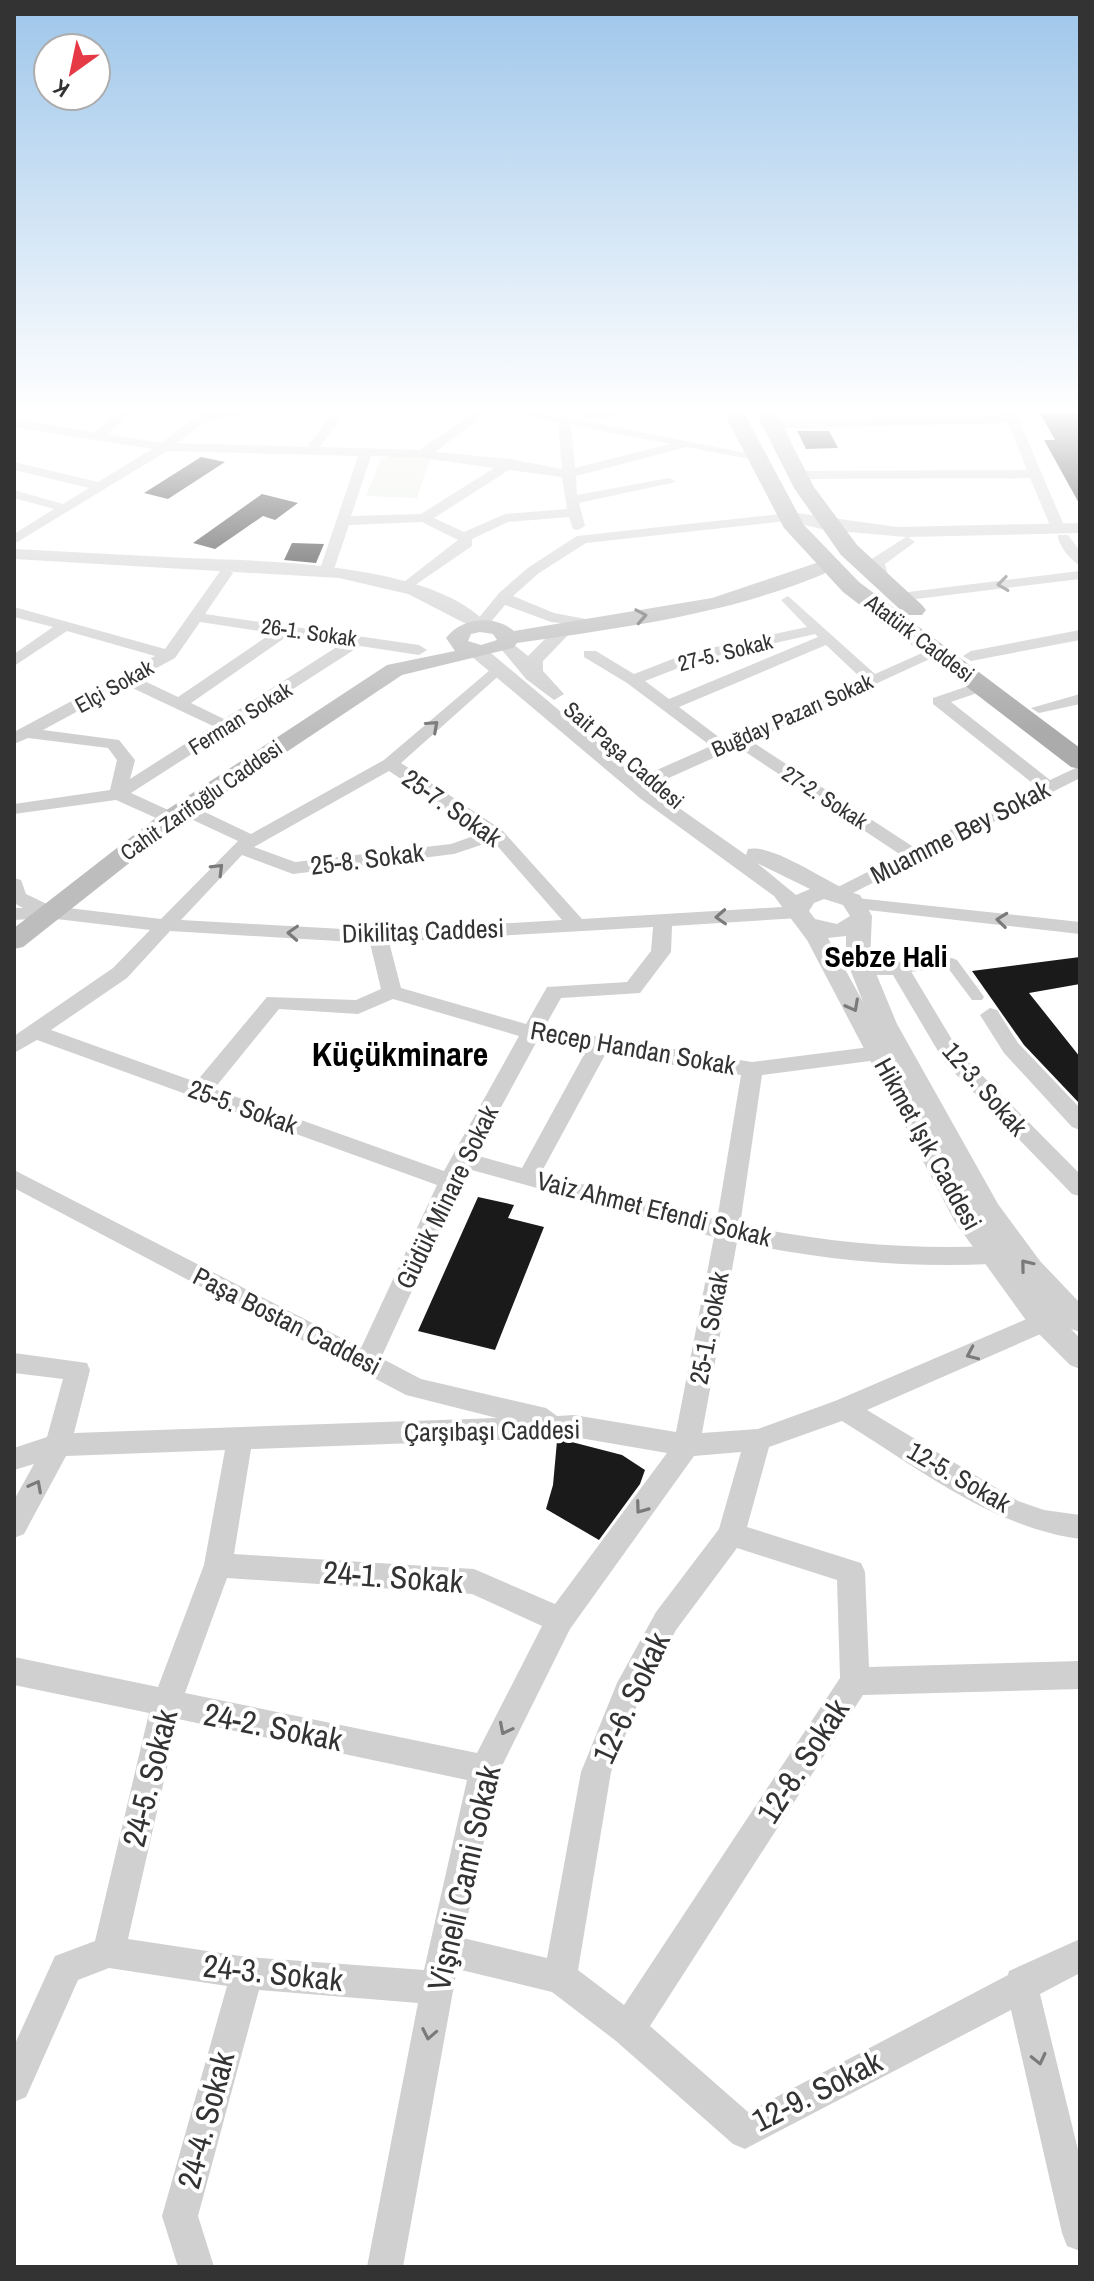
<svg xmlns="http://www.w3.org/2000/svg" width="1094" height="2281" viewBox="0 0 1094 2281" font-family="'Archivo Narrow',sans-serif">
	<style>
		.green { fill: #e6ecdf }
		.building { fill: #1a1a1a }
		.lines { fill: none; stroke-linecap: round; stroke-linejoin: round }
		.pedestrian { fill: #d0d0d0; fill-rule: evenodd }
		.minor { fill: #d0d0d0; fill-rule: evenodd }
		.tertiary { fill: #d0d0d0; fill-rule: evenodd }
		.secondary { fill: #bdbdbd; fill-rule: evenodd }
		.primary { fill: #ababab; fill-rule: evenodd }
		.oneway { stroke: #7a7a7a }
		.oneway2 { stroke: #6a6a6a }
		.labels { text-anchor: middle; stroke-width: 8; stroke-linejoin: round; paint-order: stroke }
		.far-street-label { font-size: 22px; fill: #333; stroke: #fff }
		.street-label { font-size: 26px; fill: #333; stroke: #fff }
		.quarter-label { font-size: 30px; font-weight: bold; fill: #000; stroke: #fff }
		.near-street-label { font-size: 32px; fill: #333; stroke: #fff }
		.district-label { font-size: 34px; font-weight: bold; fill: #000; stroke: #fff }
	</style>
	<rect width="100%" height="100%" fill="#fff"/>
	<path class="green" d="M394,456L430,458L417,498L366,496L381,459Z"/>
	<g class="building">
		<path d="M1040,413H1080V505L1044,440H1055Z"/>
		<path d="M797,431H829L838,448L806,449Z"/>
		<path d="M201,457L225,462L168,499L144,493Z"/>
		<path d="M262,494L298,503L275,520L263,516L215,549L193,543Z"/>
		<path d="M292,543L324,544L316,563L284,560Z"/>
		<path d="M1080,957V984L1029,993L1080,1057V1104L1024,1045L972,971Z"/>
		<path d="M478,1197L514,1205L508,1218L544,1227L495,1350L418,1331Z"/>
		<path d="M564,1440L622,1455L645,1470L640,1484L599,1540L546,1509L553,1485L557,1441Z"/>
	</g>
	<g class="lines">
		<path class="pedestrian" d="M952,958L957,960L982,994L984,997L982,1000H972L948,968L899,973L892,968L899,963Z"/>
		<g class="minor">
			<path d="M117,413H130L108,434L161,443L201,413H255L205,422L177,443L307,447L332,413H344L320,447L420,450L473,413H487L435,452L510,459L562,469L558,423L520,413H545L761,456L754,460L687,447L576,476L577,495L669,478L676,482L579,503L585,526L578,530L573,529L569,517L508,522L472,539V546L405,592L398,588L400,585L458,540L422,522L349,525L333,572L326,576L319,572L358,456L167,451L14,544V534L54,509L14,498V490L63,504L89,488L14,470V462L98,482L152,449L14,427V419L95,432ZM571,425L670,444L575,468ZM371,456L423,458L494,468L421,514L351,516ZM509,470L562,477L567,509L505,514L464,532L434,518Z"/>
			<path d="M576,413H626L620,417L581,419Z"/>
			<path d="M1004,413H1016L1065,528L1063,531L1051,528L1030,478L797,479L790,475L797,471L1027,470L1008,423L774,429L768,425L774,421Z"/>
			<path d="M790,513L795,514V520L586,543L539,573L513,596L554,613L596,621V627L551,622L505,605L485,629L472,626L500,592L529,567L577,536Z"/>
			<path d="M1058,535H1068L1080,551V565C1071,562 1057,543 1058,535Z"/>
			<path d="M226,569L233,573L205,614L419,645L427,650L419,655L360,646L131,793L177,814V822H165L116,800L14,814V804L110,790L117,760L108,748L28,738L14,744V732L155,656L67,631L14,666V654L53,627L14,617V607L165,649L221,570ZM200,622L272,633L178,697L138,678L175,658ZM289,635L343,643L224,719L191,703ZM126,685L213,726L130,779L135,760L119,740L43,730Z"/>
			<path d="M1080,571V579L900,601L893,597L900,593Z"/>
			<path d="M788,596L875,674L931,649L945,652L751,741L915,848L1036,786L933,704V698L977,683H989V689L951,702L1050,780L1080,766V778L839,900L830,894L832,890L901,855L738,747L653,785H641V777L711,746L627,683L584,657V651H596L634,674L688,653L807,627L781,600ZM815,634L818,637L669,699L645,681L699,660ZM826,645L862,679L724,741L679,707Z"/>
			<path d="M1080,630V640L971,661L963,656L971,651Z"/>
			<path d="M497,664L505,669L503,672L401,763L502,830L582,919L799,906L809,912L799,918L672,926L671,952L640,993L561,998L544,1028L752,1062L878,1046L885,1048L888,1053L878,1060L762,1075L740,1225C824,1242 906,1250 992,1246L1000,1249L1004,1255L1000,1261L992,1264C905,1268 823,1260 737,1242L702,1433L758,1429L835,1401L1043,1312L1052,1315L1055,1322L1052,1329L867,1410L1018,1501L1044,1510L1080,1515V1539C991,1527 917,1467 842,1421L769,1447L747,1527L861,1563L865,1572L869,1667L1080,1661V1689L863,1695L650,2026L748,2112L1008,1975L1009,1971L1080,1939V1973L1040,1994L1080,2158V2251L1067,2246L1062,2233L1011,2010L745,2149L733,2144L616,2041L552,1992L457,1969L403,2267H367L418,2003L259,1990L198,2216L214,2267H178L162,2216L227,1986L109,1968L78,1980L26,2097L14,2102V2046L55,1956L95,1941L149,1713L14,1685V1657L158,1687L204,1565L225,1450L66,1456L24,1534L14,1538V1500L34,1464L14,1470V1448L47,1437L63,1379L14,1373V1353L87,1363L90,1370L74,1433L497,1418L406,1395L14,1188V1170L361,1348L437,1185L37,1040L14,1053V1036L113,968L150,930L48,918L14,920V908H23L14,903V878L21,880L26,894L51,906L161,919L238,841L178,813V805H190L251,834L384,760ZM389,771L482,833L451,844L295,862L254,847ZM493,841L562,920L378,931L181,920L242,855L293,874L454,854ZM653,927L651,951L627,982L547,987L526,1024L401,988L389,942ZM170,931L370,943L381,989L356,1000L267,997L196,1082L51,1030L127,978ZM393,999L519,1036L444,1171L214,1089L279,1009L358,1014ZM537,1041L586,1051L522,1168L475,1155ZM605,1055L741,1075L717,1220L541,1173ZM468,1169L714,1237L676,1432L574,1415L557,1416L546,1408L421,1379L381,1358ZM574,1437L667,1453L555,1604L474,1569L234,1554L251,1449ZM741,1452L719,1529L656,1612L617,1683L581,1772L547,1958L463,1938L499,1772L570,1629L694,1456ZM737,1548L837,1580L840,1678L624,2005L578,1970L611,1772L639,1700L676,1630ZM227,1578L472,1594L542,1626L477,1753L185,1693ZM178,1719L467,1780L424,1970L247,1957L128,1939Z"/>
			<path d="M1080,694V704L1039,713L1031,708Z"/>
			<path d="M857,898L1080,922V934L850,908L848,904L850,900Z"/>
			<path d="M899,962L906,963L960,1053L1080,1174V1196L1072,1194L945,1063L893,975H863L853,969L863,963Z"/>
			<path d="M990,1008L997,1010L1018,1043L1080,1108V1130L1072,1127L1004,1053L980,1015Z"/>
		</g>
		<g class="tertiary">
			<path d="M790,512L897,527L1080,523V533L908,537L915,542L885,564L889,579L880,584L871,579L867,562L906,537L825,530L784,520L782,517Z"/>
			<path d="M14,549C71,552 128,555 185,558C263,561 435,562 489,626L480,631L408,594L339,578L14,559Z"/>
			<path d="M565,624L574,629L543,661V671L564,694L554,700L526,679L497,644L506,638L528,656L559,625Z"/>
			<path d="M478,646L485,648L655,791L746,855L748,849C775,843 832,887 860,895L872,916L870,959L897,1024L998,1204L1040,1261L1080,1303V1332L1071,1329L1080,1338V1369L1070,1365L1028,1323L955,1222L807,940L774,896L641,799L471,656V648ZM757,863L810,889L796,895ZM824,899L843,905L850,916L837,924L815,919L809,911L814,903ZM846,936V959L863,1002L828,938Z"/>
		</g>
		<path class="secondary" d="M828,559L838,565L835,569C734,614 625,627 517,643L513,648L402,675L180,823L23,947L14,949V928L162,813L387,665L455,651L446,638C461,618 494,614 514,631L712,598ZM480,632L493,634L497,640L481,645L468,641L471,634Z"/>
		<g class="primary">
			<path d="M724,413H744L804,525L859,582L1080,748V769L1071,767L843,592L784,528Z"/>
			<path d="M756,413H776L814,487L857,545L922,605L926,610L922,615H906L841,555L794,488Z"/>
		</g>
	</g>
	<defs><path id="oneway-chevron" d="M-2-3.5L2.5 0L-2 3.5" fill="none" stroke-width="1.6" stroke-linecap="round" stroke-linejoin="round" transform="scale(2)"/></defs>
	<g class="oneway">
		<use href="#oneway-chevron" transform="translate(1003 584) rotate(173)"/>
		<use href="#oneway-chevron" transform="translate(433 726) rotate(-42)"/>
		<use href="#oneway-chevron" transform="translate(218 869) rotate(-45)"/>
		<use href="#oneway-chevron" transform="translate(721 917) rotate(177)"/>
		<use href="#oneway-chevron" transform="translate(1002 920) rotate(-174)"/>
		<use href="#oneway-chevron" transform="translate(293 933) rotate(-177)"/>
		<use href="#oneway-chevron" transform="translate(853 1006) rotate(62)"/>
		<use href="#oneway-chevron" transform="translate(1026 1265) rotate(-129)"/>
		<use href="#oneway-chevron" transform="translate(972 1354) rotate(156)"/>
		<use href="#oneway-chevron" transform="translate(36 1486) rotate(-62)"/>
		<use href="#oneway-chevron" transform="translate(641 1508) rotate(126)"/>
		<use href="#oneway-chevron" transform="translate(505 1729) rotate(117)"/>
		<use href="#oneway-chevron" transform="translate(429 2034) rotate(101)"/>
		<use href="#oneway-chevron" transform="translate(1039 2059) rotate(77)"/>
	</g>
	<use class="oneway2" href="#oneway-chevron" transform="translate(641 616) rotate(-10)"/>
	<linearGradient id="sky" x2="0" y2="1"><stop stop-color="#9ec6ea"/><stop offset="0.56" stop-color="#fff"/><stop offset="1" stop-color="#fff" stop-opacity="0"/></linearGradient>
	<rect width="1094" height="732" fill="url(#sky)"/>
	<g class="labels">
		<g class="far-street-label">
			<text transform="translate(309 632) rotate(8)" y="8">26-1. Sokak</text>
			<text transform="translate(920 638) rotate(37)" y="8">Atatürk Caddesi</text>
			<text transform="translate(725 652) rotate(-14)" y="8">27-5. Sokak</text>
			<text transform="translate(114 686) rotate(-29)" y="8">Elçi Sokak</text>
			<text transform="translate(792 715) rotate(-24)" y="8">Buğday Pazarı Sokak</text>
			<text transform="translate(240 718) rotate(-32)" y="8">Ferman Sokak</text>
			<text transform="translate(624 755) rotate(41)" y="8">Sait Paşa Caddesi</text>
			<text transform="translate(825 797) rotate(33)" y="8">27-2. Sokak</text>
			<text transform="translate(201 800) rotate(-35)" y="8">Cahit Zarifoğlu Caddesi</text>
		</g>
		<g class="street-label">
			<text transform="translate(452 808) rotate(35)" y="9">25-7. Sokak</text>
			<text transform="translate(960 832) rotate(-27)" y="9">Muamme Bey Sokak</text>
			<text transform="translate(367 859) rotate(-7)" y="9">25-8. Sokak</text>
			<text transform="translate(423 931) rotate(-2)" y="9">Dikilitaş Caddesi</text>
			<text transform="translate(633 1048) rotate(10)" y="9">Recep Handan Sokak</text>
			<text transform="translate(985 1089) rotate(49)" y="9">12-3. Sokak</text>
			<text transform="translate(243 1107) rotate(20)" y="9">25-5. Sokak</text>
			<text transform="translate(928 1144) rotate(61)" y="9">Hikmet Işık Caddesi</text>
			<text transform="translate(447 1197) rotate(-64)" y="9">Güdük Minare Sokak</text>
			<text transform="translate(654 1209) rotate(14)" y="9">Vaiz Ahmet Efendi Sokak</text>
			<text transform="translate(287 1321) rotate(27)" y="9">Paşa Bostan Caddesi</text>
			<text transform="translate(709 1328) rotate(-79)" y="9">25-1. Sokak</text>
			<text transform="translate(492 1431) rotate(-1)" y="9">Çarşıbaşı Caddesi</text>
			<text transform="translate(959 1477) rotate(30)" y="9">12-5. Sokak</text>
		</g>
		<g class="quarter-label">
			<text x="886" y="967">Sebze Hali</text>
		</g>
		<g class="near-street-label">
			<text transform="translate(393 1577) rotate(4)" y="11">24-1. Sokak</text>
			<text transform="translate(631 1698) rotate(-65)" y="11">12-6. Sokak</text>
			<text transform="translate(273 1727) rotate(11)" y="11">24-2. Sokak</text>
			<text transform="translate(803 1761) rotate(-57)" y="11">12-8. Sokak</text>
			<text transform="translate(150 1778) rotate(-76)" y="11">24-5. Sokak</text>
			<text transform="translate(464 1878) rotate(-77)" y="11">Vişneli Cami Sokak</text>
			<text transform="translate(273 1973) rotate(6)" y="11">24-3. Sokak</text>
			<text transform="translate(817 2091) rotate(-27)" y="11">12-9. Sokak</text>
			<text transform="translate(206 2120) rotate(-75)" y="11">24-4. Sokak</text>
		</g>
		<g class="district-label">
			<text x="400" y="1066">Küçükminare</text>
		</g>
	</g>
	<rect width="1094" height="2281" fill="none" stroke="#333333" stroke-width="32"/>
	<g transform="translate(72 72) rotate(213)"><circle r="38" fill="#ffffff" stroke="#adadad" stroke-width="2"/>
	<path d="M0-6L14 30L0 20L-14 30Z" fill="#e63946"/>
	<text y="-12" font-size="22" font-weight="bold" text-anchor="middle" fill="#333333">K</text>
	</g>
</svg>
